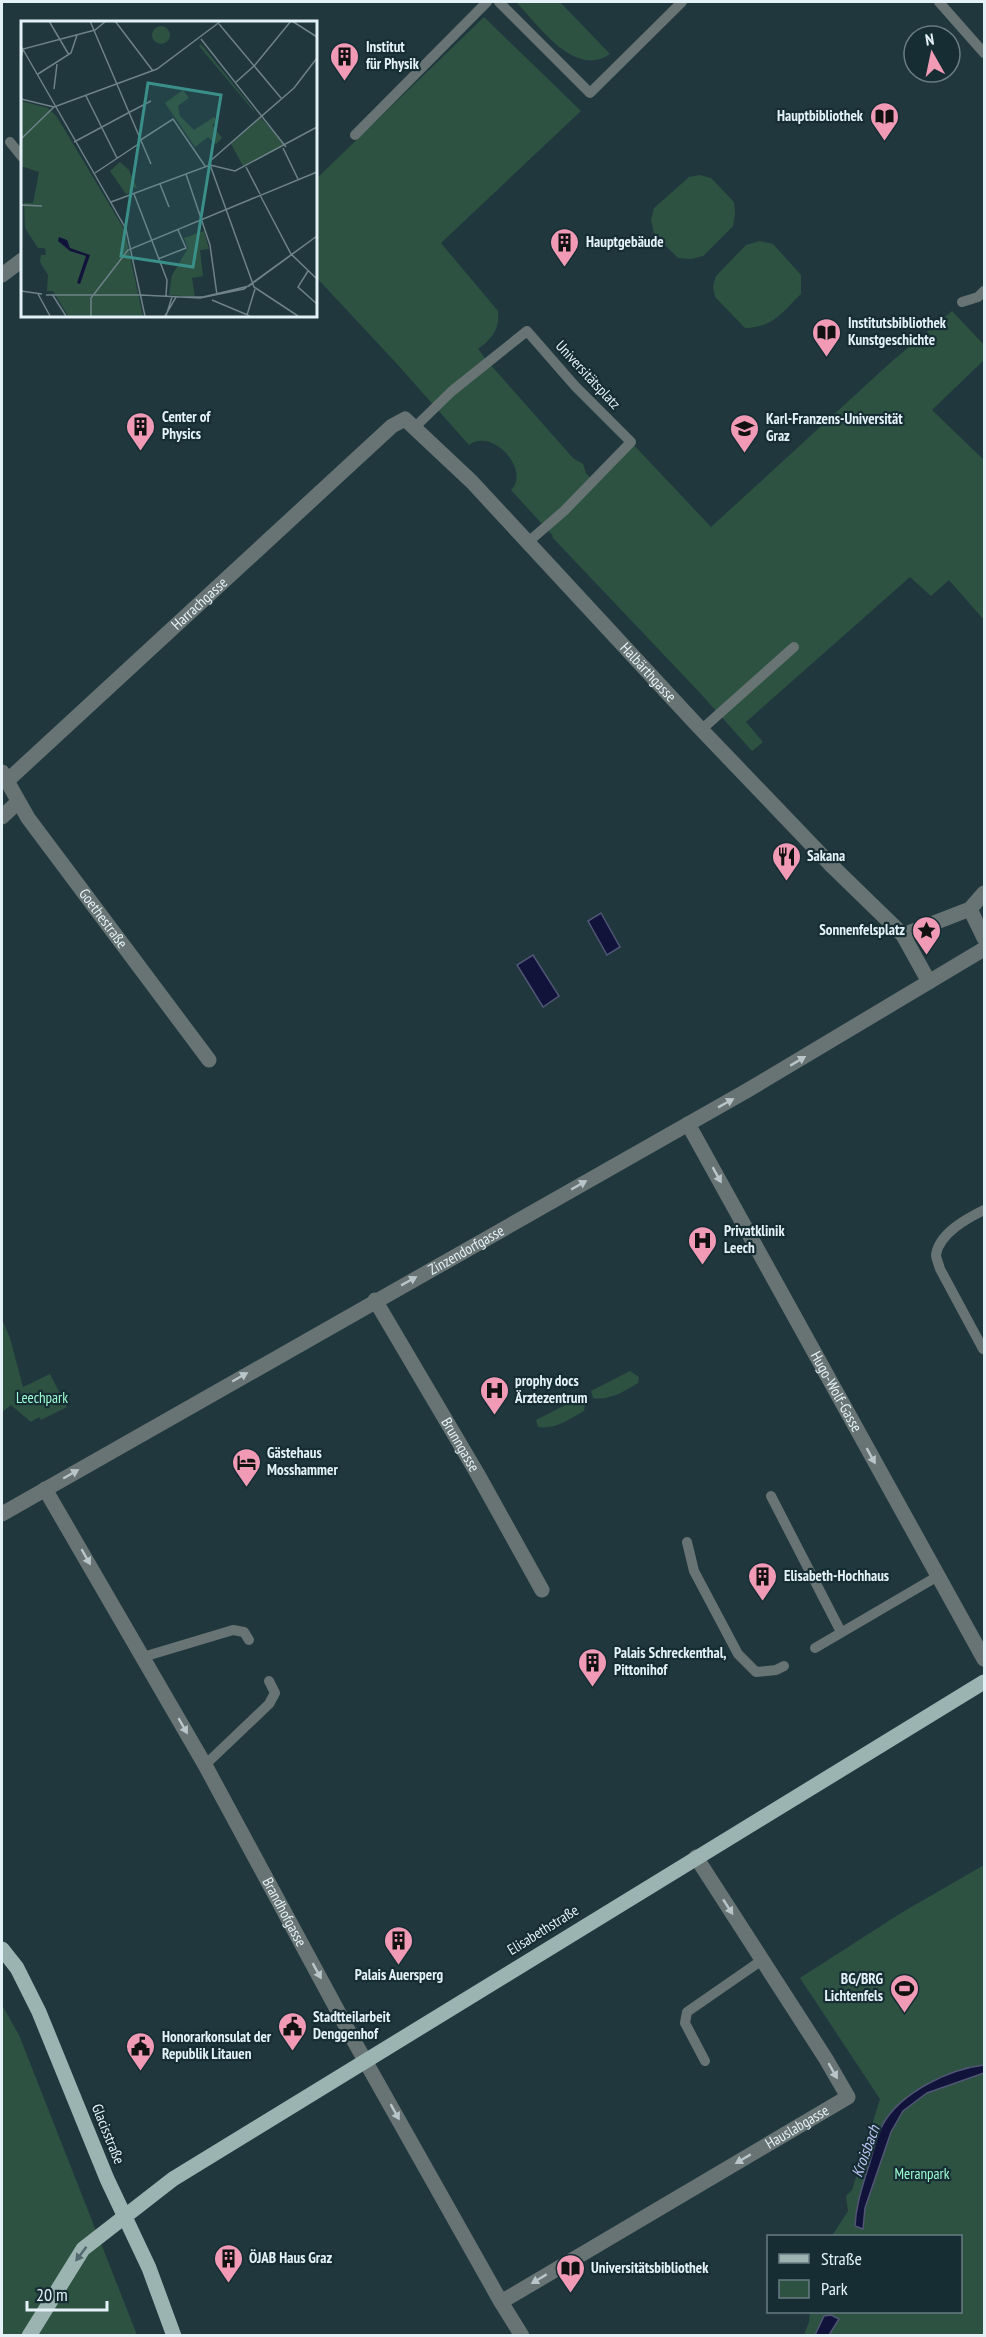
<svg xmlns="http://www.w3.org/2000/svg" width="986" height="2337" viewBox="0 0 986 2337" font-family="'PT Sans Narrow',sans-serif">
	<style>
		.green { fill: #2e5242 }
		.water { fill: #11133b; stroke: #505673; stroke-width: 1.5 }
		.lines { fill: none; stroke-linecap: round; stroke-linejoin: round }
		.service { stroke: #687473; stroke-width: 10 }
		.minor { stroke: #687473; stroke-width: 15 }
		.tertiary { stroke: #687473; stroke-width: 15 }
		.primary { stroke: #9bb4b2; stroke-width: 15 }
		.oneway { fill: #b9c6c9 }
		.oneway2 { fill: #526a6d }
		.labels { text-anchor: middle; stroke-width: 4.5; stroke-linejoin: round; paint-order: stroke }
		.poi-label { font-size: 15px; font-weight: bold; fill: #e4f2f7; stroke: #162d34; text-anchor: start }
		.street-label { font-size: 15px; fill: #e4f2f7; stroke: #162d34 }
		.park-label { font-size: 15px; fill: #9efbd1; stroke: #162d34 }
		.water-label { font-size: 16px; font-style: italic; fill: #bcc5f2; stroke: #162d34 }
		.inset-road { fill: none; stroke: #6e8288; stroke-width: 1.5 }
		.view { fill: #3a8f89; fill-opacity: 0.15; stroke: #3a8f89; stroke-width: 3 }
		.inset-edge { fill: none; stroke: #e4f2f7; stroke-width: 3 }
	</style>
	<rect width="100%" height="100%" fill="#20373e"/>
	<g class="green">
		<path d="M516,2H560L610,54C574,79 538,24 516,2Z"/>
		<path d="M484,17L581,111L441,243L498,311C500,329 492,339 478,349L488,362L573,458L583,464L586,473L592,480L631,442L711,527L890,363L952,311L984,345V360L932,410L984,460V620L949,580L931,596L910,577L746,722L763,742L752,751L701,694L552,537L553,536L511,490C531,471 493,427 469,445L398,365L315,276V180Z"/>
		<path d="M700,175L711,178L734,202L735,214L733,226L703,256L691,259L678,258L654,234L651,220L654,208L689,177Z"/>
		<path d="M760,241L773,244L801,275V294C782,312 773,328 745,328L715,297L713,286L716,276L746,245Z"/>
		<path d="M2,1319L10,1338L23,1387L50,1374L67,1407L41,1420L39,1417L31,1422L11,1405L2,1412Z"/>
		<path d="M630,1371L639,1377L638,1383C625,1391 609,1401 593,1398L591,1391Z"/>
		<path d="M575,1400L585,1405L584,1411C570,1419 554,1430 538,1427L536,1420Z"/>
		<path d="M984,1865V2335H804L809,2322L810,2312H960V2236H832L848,2211L846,2196L852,2190L880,2099L800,1978L901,1913Z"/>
		<path d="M2,2005L19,2035L137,2335H2Z"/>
	</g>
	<g class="water">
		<path d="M601,913L620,947L607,955L588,921Z"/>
		<path d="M533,955L559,996L543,1007L517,965Z"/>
		<path d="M984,2065V2073L927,2093L903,2111L891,2132L865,2208L863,2229L855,2226C856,2205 862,2188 868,2168C873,2154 876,2136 883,2124C901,2092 950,2069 984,2065Z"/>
		<path d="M831,2315L839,2319L829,2335H815L824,2316Z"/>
	</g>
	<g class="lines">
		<g class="service">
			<path d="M499,2L590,93L682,2"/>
			<path d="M939,2L984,53"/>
			<path d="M355,135L487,2"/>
			<path d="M10,142L22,157"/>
			<path d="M962,302L978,297L984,291"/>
			<path d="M414,428L452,391L527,331L575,386L631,442L564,511L527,543"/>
			<path d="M701,730L794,647"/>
			<path d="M983,1349L940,1269C939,1265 936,1258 936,1255C939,1233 968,1218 984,1210"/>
			<path d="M771,1496L841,1632"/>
			<path d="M687,1542L694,1571L738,1654L756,1672L776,1670L784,1666"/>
			<path d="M815,1648L938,1576"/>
			<path d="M143,1657L233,1630L244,1632L249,1640"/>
			<path d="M205,1765L269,1704L275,1693L269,1681"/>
			<path d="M705,2061L685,2023L687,2012L762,1960"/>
		</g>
		<g class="minor">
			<path d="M2,275L22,260"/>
			<path id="s1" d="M7,781L28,818L209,1060"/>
			<path d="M2,817L18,802"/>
			<path d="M831,865L903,935L929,982"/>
			<path d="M970,909L984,938"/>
			<path d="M903,935L970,909L984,893"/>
			<path id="s2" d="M688,1124L984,1659"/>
			<path id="s3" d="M375,1300L477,1473L542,1590"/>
			<path id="s4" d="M45,1489L205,1765L354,2041L501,2302L522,2336"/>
			<path id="s5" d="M2,1514L748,1090L984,949"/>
			<path id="s6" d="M501,2302L848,2097L826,2059L696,1857"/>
		</g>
		<path class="tertiary" id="s7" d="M2,772L7,781L392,426L405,419L472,482L696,724L831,865"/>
		<g class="primary">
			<path d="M2,1949L17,1968L39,2012L107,2179L149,2268L174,2336"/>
			<path d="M29,2336L83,2249L173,2179L984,1682"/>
		</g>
	</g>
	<defs><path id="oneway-solid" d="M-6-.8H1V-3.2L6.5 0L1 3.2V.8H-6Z" transform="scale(1.5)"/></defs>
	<g class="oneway">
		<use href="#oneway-solid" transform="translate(798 1061) rotate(-31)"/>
		<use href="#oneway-solid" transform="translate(726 1103) rotate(-29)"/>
		<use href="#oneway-solid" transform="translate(717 1175) rotate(61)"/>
		<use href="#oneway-solid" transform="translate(579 1185) rotate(-30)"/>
		<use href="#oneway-solid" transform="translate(409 1281) rotate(-29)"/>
		<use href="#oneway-solid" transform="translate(240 1377) rotate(-30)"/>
		<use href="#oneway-solid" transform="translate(871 1456) rotate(61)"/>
		<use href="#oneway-solid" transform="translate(71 1474) rotate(-30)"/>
		<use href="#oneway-solid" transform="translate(86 1557) rotate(60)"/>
		<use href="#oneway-solid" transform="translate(183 1726) rotate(60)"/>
		<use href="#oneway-solid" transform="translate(728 1907) rotate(57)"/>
		<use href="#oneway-solid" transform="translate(317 1971) rotate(61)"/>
		<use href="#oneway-solid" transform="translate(833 2071) rotate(60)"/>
		<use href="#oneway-solid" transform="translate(395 2112) rotate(61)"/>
		<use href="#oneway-solid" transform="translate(743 2159) rotate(149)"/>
		<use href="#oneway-solid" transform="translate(539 2279) rotate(149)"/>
	</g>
	<use class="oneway2" href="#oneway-solid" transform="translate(81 2254) rotate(127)"/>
	<defs>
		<symbol id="building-pin" viewBox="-11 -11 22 30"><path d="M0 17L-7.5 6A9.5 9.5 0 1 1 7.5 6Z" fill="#f09ab6" stroke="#162d34"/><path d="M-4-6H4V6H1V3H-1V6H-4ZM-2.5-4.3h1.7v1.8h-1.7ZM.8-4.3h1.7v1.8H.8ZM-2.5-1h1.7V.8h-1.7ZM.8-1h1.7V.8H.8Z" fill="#111"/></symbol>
		<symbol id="library-pin" viewBox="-11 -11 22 30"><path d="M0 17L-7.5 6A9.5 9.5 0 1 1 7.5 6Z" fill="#f09ab6" stroke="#162d34"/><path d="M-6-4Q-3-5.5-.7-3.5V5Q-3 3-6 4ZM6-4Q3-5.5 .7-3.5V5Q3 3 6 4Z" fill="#111"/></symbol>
		<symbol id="university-pin" viewBox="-11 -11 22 30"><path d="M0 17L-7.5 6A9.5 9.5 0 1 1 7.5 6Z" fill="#f09ab6" stroke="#162d34"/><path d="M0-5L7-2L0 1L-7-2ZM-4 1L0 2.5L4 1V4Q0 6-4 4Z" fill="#111"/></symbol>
		<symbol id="restaurant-pin" viewBox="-11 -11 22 30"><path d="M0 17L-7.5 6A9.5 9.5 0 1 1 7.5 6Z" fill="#f09ab6" stroke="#162d34"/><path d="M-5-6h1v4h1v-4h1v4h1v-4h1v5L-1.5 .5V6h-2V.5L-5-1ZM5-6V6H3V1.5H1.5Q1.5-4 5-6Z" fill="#111"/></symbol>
		<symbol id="sight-pin" viewBox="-11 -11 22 30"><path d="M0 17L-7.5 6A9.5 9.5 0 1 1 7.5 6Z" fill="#f09ab6" stroke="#162d34"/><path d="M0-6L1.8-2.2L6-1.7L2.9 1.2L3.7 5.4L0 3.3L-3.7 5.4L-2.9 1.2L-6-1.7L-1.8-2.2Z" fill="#111"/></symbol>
		<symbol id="hospital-pin" viewBox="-11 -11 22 30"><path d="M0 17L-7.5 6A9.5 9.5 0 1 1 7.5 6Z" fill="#f09ab6" stroke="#162d34"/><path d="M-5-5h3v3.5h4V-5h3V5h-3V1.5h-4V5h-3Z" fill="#111"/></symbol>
		<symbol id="hotel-pin" viewBox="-11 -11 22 30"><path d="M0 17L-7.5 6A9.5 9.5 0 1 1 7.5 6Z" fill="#f09ab6" stroke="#162d34"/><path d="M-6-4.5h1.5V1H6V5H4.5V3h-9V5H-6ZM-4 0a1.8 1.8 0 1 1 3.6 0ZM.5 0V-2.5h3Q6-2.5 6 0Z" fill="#111"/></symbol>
		<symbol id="stadium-pin" viewBox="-11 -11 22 30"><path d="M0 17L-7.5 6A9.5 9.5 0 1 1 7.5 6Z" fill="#f09ab6" stroke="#162d34"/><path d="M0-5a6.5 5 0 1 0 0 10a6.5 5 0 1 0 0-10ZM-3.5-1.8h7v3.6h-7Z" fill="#111"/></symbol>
		<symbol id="civic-pin" viewBox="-11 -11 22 30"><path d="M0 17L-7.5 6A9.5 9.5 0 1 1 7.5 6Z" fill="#f09ab6" stroke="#162d34"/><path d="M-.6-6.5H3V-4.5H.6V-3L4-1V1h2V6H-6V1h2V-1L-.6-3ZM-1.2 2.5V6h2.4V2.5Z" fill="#111"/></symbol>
	</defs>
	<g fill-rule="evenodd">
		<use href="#building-pin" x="328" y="40" width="33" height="45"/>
		<use href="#library-pin" x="868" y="100" width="33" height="45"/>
		<use href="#building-pin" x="548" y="226" width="33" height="45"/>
		<use href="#library-pin" x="810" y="316" width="33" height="45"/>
		<use href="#building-pin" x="124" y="410" width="33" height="45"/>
		<use href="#university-pin" x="728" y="412" width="33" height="45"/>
		<use href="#restaurant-pin" x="770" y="840" width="33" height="45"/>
		<use href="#sight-pin" x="910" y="914" width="33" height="45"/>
		<use href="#hospital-pin" x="686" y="1224" width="33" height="45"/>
		<use href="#hospital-pin" x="478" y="1374" width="33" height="45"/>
		<use href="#hotel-pin" x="230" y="1446" width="33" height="45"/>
		<use href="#building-pin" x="746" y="1560" width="33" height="45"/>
		<use href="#building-pin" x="576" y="1646" width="33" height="45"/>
		<use href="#building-pin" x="382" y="1924" width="33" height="45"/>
		<use href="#stadium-pin" x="888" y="1972" width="33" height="45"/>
		<use href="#civic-pin" x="276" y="2010" width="33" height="45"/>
		<use href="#civic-pin" x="124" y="2030" width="33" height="45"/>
		<use href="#building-pin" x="212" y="2242" width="33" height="45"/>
		<use href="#library-pin" x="554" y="2252" width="33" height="45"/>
	</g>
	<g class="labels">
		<g class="poi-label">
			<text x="366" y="52">Institut<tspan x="366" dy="17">für Physik</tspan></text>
			<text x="863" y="121" text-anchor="end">Hauptbibliothek</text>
			<text x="586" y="247">Hauptgebäude</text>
			<text x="848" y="328">Institutsbibliothek<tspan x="848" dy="17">Kunstgeschichte</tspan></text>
			<text x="162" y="422">Center of<tspan x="162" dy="17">Physics</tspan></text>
			<text x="766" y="424">Karl-Franzens-Universität<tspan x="766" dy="17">Graz</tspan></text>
			<text x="807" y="861">Sakana</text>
			<text x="905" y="935" text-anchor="end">Sonnenfelsplatz</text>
			<text x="724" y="1236">Privatklinik<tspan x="724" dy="17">Leech</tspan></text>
			<text x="515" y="1386">prophy docs<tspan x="515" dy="17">Ärztezentrum</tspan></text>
			<text x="267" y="1458">Gästehaus<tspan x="267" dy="17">Mosshammer</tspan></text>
			<text x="784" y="1581">Elisabeth-Hochhaus</text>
			<text x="614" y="1658">Palais Schreckenthal,<tspan x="614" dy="17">Pittonihof</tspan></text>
			<text x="399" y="1980" text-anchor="middle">Palais Auersperg</text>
			<text x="883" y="1984" text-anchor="end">BG/BRG<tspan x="883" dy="17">Lichtenfels</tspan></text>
			<text x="313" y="2022">Stadtteilarbeit<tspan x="313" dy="17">Denggenhof</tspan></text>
			<text x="162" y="2042">Honorarkonsulat der<tspan x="162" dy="17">Republik Litauen</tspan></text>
			<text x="249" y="2263">ÖJAB Haus Graz</text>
			<text x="591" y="2273">Universitätsbibliothek</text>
		</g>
		<g class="street-label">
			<text transform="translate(588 375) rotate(47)" y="5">Universitätsplatz</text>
			<text dy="5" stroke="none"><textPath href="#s7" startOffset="272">Harrachgasse</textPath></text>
			<text dy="5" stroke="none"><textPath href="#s7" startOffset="900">Halbärthgasse</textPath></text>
			<text dy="5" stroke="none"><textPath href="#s1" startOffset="168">Goethestraße</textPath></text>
			<text dy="5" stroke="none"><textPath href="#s5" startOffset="534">Zinzendorfgasse</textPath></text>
			<text dy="5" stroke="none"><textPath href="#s2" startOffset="306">Hugo-Wolf-Gasse</textPath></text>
			<text dy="5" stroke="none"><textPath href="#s3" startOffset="168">Brunngasse</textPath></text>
			<text dy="5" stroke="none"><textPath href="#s4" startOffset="486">Brandhofgasse</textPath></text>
			<text transform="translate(543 1930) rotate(-32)" y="5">Elisabethstraße</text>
			<text dy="5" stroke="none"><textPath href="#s6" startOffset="344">Hauslabgasse</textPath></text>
			<text transform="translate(108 2134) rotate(68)" y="5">Glacisstraße</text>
		</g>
		<g class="park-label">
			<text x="42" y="1403">Leechpark</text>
			<text x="922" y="2179">Meranpark</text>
		</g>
		<g class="water-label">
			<text transform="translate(865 2151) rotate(-70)" y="6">Kroisbach</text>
		</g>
	</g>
	<g transform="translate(21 21)">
		<rect width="296" height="296" fill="#20373e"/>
		<path d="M131 14a9 9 0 1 1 18 0a9 9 0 1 1-18 0ZM180,23L230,85L236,94L178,25ZM162,69L168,77L157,85L159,95L173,109L193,96L196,100L191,104L201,117L195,123L187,116L174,126L144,82ZM0,80L27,87L36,96L103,208L122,295H47L32,270H26L27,254L19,241L20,234H25L24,227H17L4,207L3,182H12L18,151L0,145ZM240,97L264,124L222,145L210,123ZM99,141L108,149L116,167L110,166L111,171L105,173L89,150ZM183,210L188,228L179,229L182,255L171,257L174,276L148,274L151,254L167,227L163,217Z" fill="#2e5242"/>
		<path d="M38,216L46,219L49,227L69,234L59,263L56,262L65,235L49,230L37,220Z" fill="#11133b"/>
		<path class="inset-road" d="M28,0L48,34M69,0L130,143M94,0L132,50M271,0L296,16M198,3L260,77M180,18L265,126M0,25L105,208L124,295M0,38L2,28L74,9L85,0M17,53L50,32L56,14M214,62L234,44L270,0M33,68L36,43M65,75L96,137M0,78L33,86M33,86L136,48L200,0M107,92L130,80M0,118L33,86M118,120L152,98L184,145M53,121L107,92M262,127L277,158M188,141L233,266L277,295M188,141L273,67L296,37M225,146L239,173M74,152L119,122M165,153L189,224L196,274M139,163L148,186M113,173L146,259L145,275M239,174L270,233L296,258M90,181L189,144L214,150L296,106M0,184L21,185M137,238L165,227L157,209M287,250L277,266L296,283M0,270L21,273M17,273L29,295M31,273L45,295M25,274H120M120,274L179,277L223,268L296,215M191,279L229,295M226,294L234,268M70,295V277L107,229L296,151M144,295L155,276H182L228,265L296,215M145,295L151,276"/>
		<path class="view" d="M127,62L200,74L172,246L100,235Z"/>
		<rect width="296" height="296" class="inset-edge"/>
	</g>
	<rect width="986" height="2337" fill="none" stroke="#e4f2f7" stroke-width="6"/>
	<rect x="767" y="2235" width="195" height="78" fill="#162d34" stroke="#687c82" stroke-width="1.5"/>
	<rect x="779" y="2254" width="30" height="9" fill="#9bb4b2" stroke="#687c82" stroke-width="1.5"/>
	<text x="821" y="2265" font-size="18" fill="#e4f2f7">Straße</text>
	<rect x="779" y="2280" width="30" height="18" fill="#2e5242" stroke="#687c82" stroke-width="1.5"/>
	<text x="821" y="2295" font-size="18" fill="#e4f2f7">Park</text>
	<g transform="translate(932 54) rotate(351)"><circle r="28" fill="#162d34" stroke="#687c82" stroke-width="1.5"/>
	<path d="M0-4.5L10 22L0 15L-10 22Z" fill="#f09ab6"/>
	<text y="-9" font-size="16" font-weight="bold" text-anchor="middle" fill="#e4f2f7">N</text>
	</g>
	<path d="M27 2301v9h80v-9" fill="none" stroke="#e4f2f7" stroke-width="3"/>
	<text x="36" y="2301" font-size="18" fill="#e4f2f7" stroke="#162d34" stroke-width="4.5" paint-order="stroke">20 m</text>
</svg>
